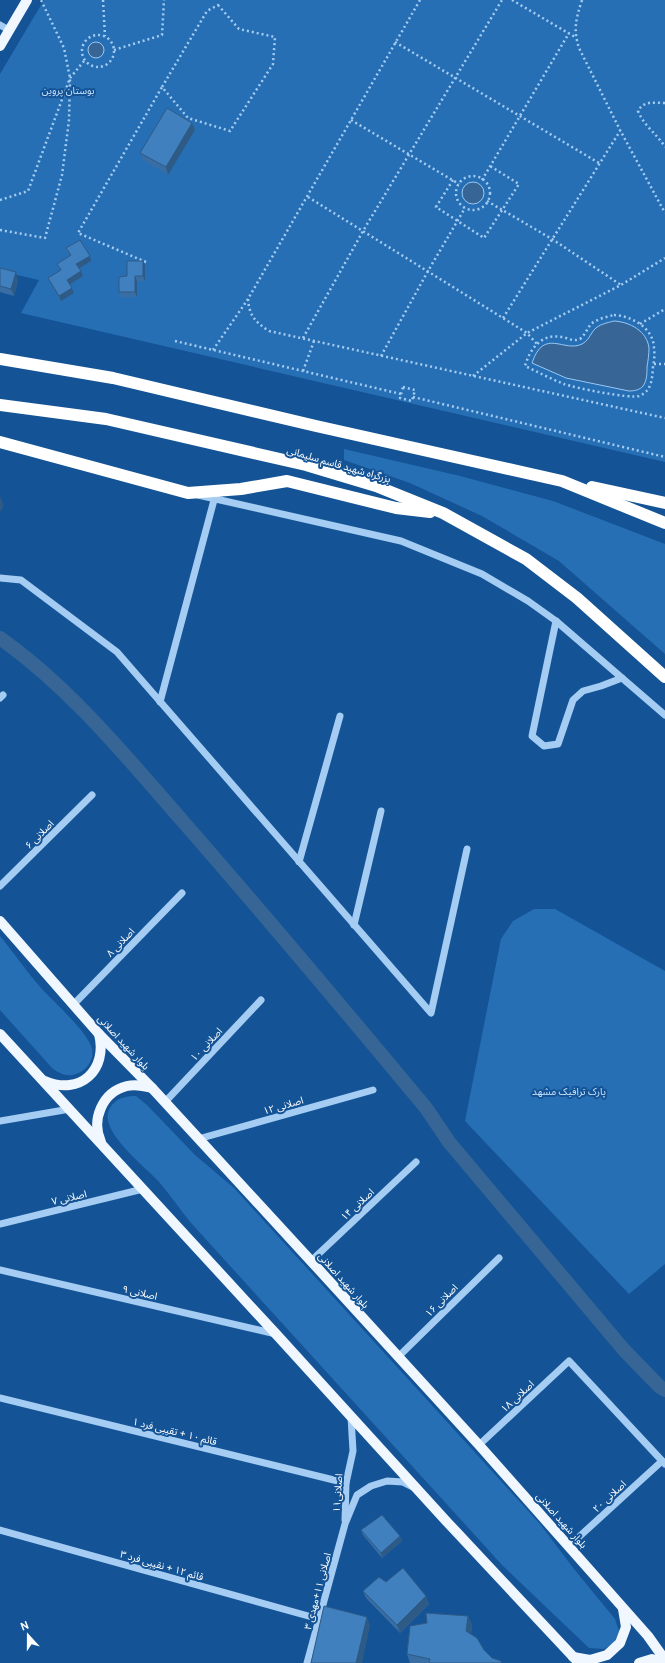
<svg xmlns="http://www.w3.org/2000/svg" width="665" height="1663" viewBox="0 0 665 1663" font-family="Overpass,'Noto Sans Arabic',sans-serif">
	<style>
		.green { fill: #276fb5 }
		.water { fill: #376696; stroke: #97c8f5 }
		.lines { fill: none; stroke-linecap: round; stroke-linejoin: round }
		.canal { stroke: #376696; stroke-width: 14 }
		.path { stroke: #a5ccf2; stroke-width: 2.5; stroke-dasharray: 2 3; stroke-linecap: butt }
		.minor { stroke: #a5ccf2; stroke-width: 7 }
		.major { stroke: #f0f7ff; stroke-width: 10 }
		.highway { stroke: #fff; stroke-width: 12 }
		.wall { fill: #386ea4 }
		.shaded-wall { fill: #2e5a86 }
		.building { fill: #4180bf; stroke: #2e5a86 }
		.labels { text-anchor: middle; stroke-width: 4; stroke-linejoin: round; paint-order: stroke }
		.park-label { font-size: 10px; fill: #cce5fd; stroke: #145496 }
		.street-label { font-size: 10px; fill: #fff; stroke: #145496 }
	</style>
	<rect width="100%" height="100%" fill="#145496"/>
	<g class="green">
		<path d="M44,0H665V462L21,313L39,280L0,271V74Z"/>
		<path d="M344,449L460,476L553,501L665,544V654L559,561L482,516L410,483L344,460Z"/>
		<path d="M534,909H555L665,971V1264L629,1294L465,1121L501,939L513,921Z"/>
		<path d="M0,936C14,953 27,972 41,988C54,1002 85,1030 91,1046C96,1057 87,1071 76,1074C67,1077 61,1074 53,1069L0,1010Z"/>
		<path d="M136,1096L147,1105L195,1155L234,1188L540,1524L574,1569L615,1619L619,1631L615,1642L604,1649L589,1648L503,1566L192,1224C181,1211 171,1196 160,1183C146,1167 96,1130 110,1108C116,1098 125,1096 136,1096Z"/>
	</g>
	<g class="water">
		<circle cx="96" cy="50" r="8"/>
		<circle cx="473" cy="193" r="11"/>
		<path d="M614,321C630,322 647,331 649,348C649,354 648,361 647,367C647,373 647,381 643,386C640,390 634,391 629,391L566,378L532,363C544,327 564,353 582,344C588,341 590,335 594,330C599,324 607,323 614,321Z"/>
	</g>
	<g class="lines">
		<path class="canal" d="M0,638C73,690 128,759 186,825C268,919 347,1013 426,1108L449,1142L624,1350L660,1387L665,1390"/>
		<g class="path">
			<path d="M103,0L105,36"/>
			<path d="M420,0L248,299C249,315 255,322 269,331L665,418"/>
			<path d="M512,0L575,37"/>
			<path d="M582,0C576,19 573,29 579,48L620,130L665,213"/>
			<path d="M218,5L239,29L275,37L273,64L230,131L188,118L162,87L207,11Z"/>
			<circle cx="98" cy="51" r="16"/>
			<path d="M395,42L599,163"/>
			<path d="M114,50L162,35L164,0"/>
			<path d="M665,103C654,103 644,100 638,111C644,126 657,134 665,147"/>
			<path d="M351,120L459,184"/>
			<circle cx="473" cy="193" r="17"/>
			<path d="M453,180L436,207L484,238L519,184L490,166"/>
			<path d="M482,180L569,33"/>
			<path d="M308,197L527,333L537,344"/>
			<path d="M0,200L28,191L70,78L84,61"/>
			<path d="M487,201L552,239L621,285"/>
			<path d="M0,230L45,238L62,175L69,120L70,78L64,48L41,0"/>
			<path d="M146,262L78,233L162,87"/>
			<path d="M614,315C632,316 654,328 654,349C655,355 654,361 653,367C652,379 652,391 639,396C630,399 575,388 564,384C551,379 538,372 525,366C530,349 541,333 562,337C568,338 573,342 580,339C585,335 587,329 591,324C597,319 606,317 614,315Z"/>
			<path d="M503,318L620,131"/>
			<path d="M640,324L665,309"/>
			<path d="M303,338L363,231L502,0"/>
			<path d="M175,341L401,394"/>
			<path d="M213,350L248,299"/>
			<path d="M381,356L428,271L465,208"/>
			<path d="M654,364H665"/>
			<path d="M303,371L314,341"/>
			<path d="M473,376L527,333L621,285L665,258"/>
			<path d="M403,387L415,390L412,401L400,398Z"/>
			<path d="M413,397L665,457"/>
		</g>
		<g class="minor">
			<path d="M0,25L9,30"/>
			<path d="M198,495L401,541L482,574L528,601L556,621L665,715"/>
			<path d="M0,578L21,580L117,652L431,1013L467,849"/>
			<path d="M556,621L532,736L544,746L558,744L573,700L583,691L601,686L622,678"/>
			<path d="M0,698L3,695"/>
			<path d="M160,702L214,500"/>
			<path d="M299,862L340,716"/>
			<path d="M0,886L92,795"/>
			<path d="M354,925L381,811"/>
			<path d="M74,1004L182,893"/>
			<path d="M165,1102L261,1000"/>
			<path d="M0,1121L70,1109"/>
			<path d="M198,1139L373,1090"/>
			<path d="M0,1224L143,1189"/>
			<path d="M311,1261L416,1162"/>
			<path d="M0,1270L276,1334"/>
			<path d="M398,1357L499,1258"/>
			<path d="M0,1398L346,1483"/>
			<path d="M479,1445L569,1361L665,1464"/>
			<path d="M345,1520L346,1483L353,1451L351,1417"/>
			<path d="M0,1530L319,1619"/>
			<path d="M569,1546L662,1461"/>
			<path d="M307,1663L345,1524L357,1495L371,1486L387,1481L403,1482L413,1487"/>
		</g>
		<g class="major">
			<path d="M0,46L27,0"/>
			<path d="M0,921L99,1034L152,1088L311,1261L479,1445L648,1636L665,1660"/>
			<path d="M0,1034L276,1334L448,1523L579,1663"/>
			<path d="M45,1081C80,1096 108,1070 99,1034"/>
			<path d="M101,1142C91,1120 102,1092 127,1086C136,1084 144,1086 152,1088"/>
			<path d="M573,1657L590,1660L607,1655L620,1643L626,1627L623,1609"/>
			<path d="M639,1663L652,1659L665,1662"/>
		</g>
		<g class="highway">
			<path d="M0,359L113,378L316,426L562,481L665,523"/>
			<path d="M0,405L106,419L306,465L376,486L443,513L526,559L577,598L665,677"/>
			<path d="M0,442L188,493L241,489L287,481L396,508L430,512"/>
			<path d="M592,487L665,503"/>
		</g>
	</g>
	<g class="wall">
		<path d="M192,123L195,130L168,175L143,160L140,153Z"/>
		<path d="M66,248L91,261L79,269L83,276L70,285L74,293L61,301L50,283L48,278L60,271L57,264L70,256Z"/>
		<path d="M143,261L145,266V281H137V297H121L119,292Z"/>
		<path d="M0,268L18,280L14,296L0,292Z"/>
		<path d="M361,1530L400,1536L402,1541L382,1558L363,1535Z"/>
		<path d="M386,1582L426,1596L429,1604L400,1633L366,1598L363,1591Z"/>
		<path d="M468,1616L472,1625L471,1634L484,1650L492,1658L502,1663H410L407,1654Z"/>
	</g>
	<g class="shaded-wall">
		<path d="M192,123L195,130L168,175L166,167Z"/>
		<path d="M90,256L91,261L78,269L76,264Z"/>
		<path d="M143,261L145,266V281L143,276Z"/>
		<path d="M81,271L83,276L69,285L67,280Z"/>
		<path d="M16,272L18,280L14,296L11,289Z"/>
		<path d="M135,276L137,281V297L135,292Z"/>
		<path d="M72,288L74,293L61,301L59,296Z"/>
		<path d="M0,496L4,506L0,512Z"/>
		<path d="M400,1536L402,1541L382,1558L381,1553Z"/>
		<path d="M426,1596L429,1604L400,1633L397,1625Z"/>
		<path d="M468,1616L472,1625L470,1641L466,1631Z"/>
		<path d="M367,1617L370,1626L362,1663H356Z"/>
	</g>
	<g class="building">
		<path d="M167,108L192,123L166,167L140,153Z"/>
		<path d="M80,240L90,256L76,264L81,271L67,280L72,288L59,296L48,278L61,270L57,264L71,255L66,248Z"/>
		<path d="M127,261H143V276H135V292H119V277L127,276Z"/>
		<path d="M0,268L16,272L11,289L0,286Z"/>
		<path d="M382,1515L400,1536L381,1553L361,1530Z"/>
		<path d="M403,1568L426,1596L397,1625L363,1591L379,1577L386,1582Z"/>
		<path d="M324,1606L367,1617L356,1663H311Z"/>
		<path d="M426,1613L468,1616L466,1631L477,1638L484,1650L492,1658L501,1661V1663H429L430,1659L407,1654L410,1626L427,1623Z"/>
	</g>
	<g class="labels">
		<g class="park-label">
			<text x="68" y="94">بوستان پروین</text>
			<text x="569" y="1095">پارک ترافیک مشهد</text>
		</g>
		<g class="street-label">
			<text transform="translate(339 464) rotate(16)" y="4">بزرگراه شهید قاسم سلیمانی</text>
			<text transform="translate(39 834) rotate(-45)" y="4">اصلانی ۶</text>
			<text transform="translate(120 942) rotate(-46)" y="4">اصلانی ۸</text>
			<text transform="translate(124 1042) rotate(47)" y="4">بلوار شهید اصلانی</text>
			<text transform="translate(206 1044) rotate(-47)" y="4">اصلانی ۱۰</text>
			<text transform="translate(283 1105) rotate(-16)" y="4">اصلانی ۱۲</text>
			<text transform="translate(69 1197) rotate(-13)" y="4">اصلانی ۷</text>
			<text transform="translate(357 1204) rotate(-43)" y="4">اصلانی ۱۴</text>
			<text transform="translate(344 1280) rotate(48)" y="4">بلوار شهید اصلانی</text>
			<text transform="translate(140 1292) rotate(13)" y="4">اصلانی ۹</text>
			<text transform="translate(441 1300) rotate(-45)" y="4">اصلانی ۱۶</text>
			<text transform="translate(517 1396) rotate(-43)" y="4">اصلانی ۱۸</text>
			<text transform="translate(175 1431) rotate(14)" y="4">قائم ۱۰ + تقیبی فرد ۱</text>
			<text transform="translate(337 1493) rotate(-86)" y="4">اصلانی۱۱</text>
			<text transform="translate(609 1496) rotate(-43)" y="4">اصلانی ۲۰</text>
			<text transform="translate(562 1520) rotate(48)" y="4">بلوار شهید اصلانی</text>
			<text transform="translate(162 1565) rotate(16)" y="4">قائم ۱۲ + نقیبی فرد ۳</text>
			<text transform="translate(317 1591) rotate(-75)" y="4">اصلانی ۱۱+مهدی ۳</text>
		</g>
	</g>
	<g transform="translate(28 1635) rotate(339)" stroke="#145496" stroke-width="3" paint-order="stroke">
	<path d="M0-3L7 15L0 10L-7 15Z" fill="#ffffff"/>
	<text y="-6" font-size="11" font-weight="bold" text-anchor="middle" fill="#ffffff">N</text>
	</g>
</svg>
